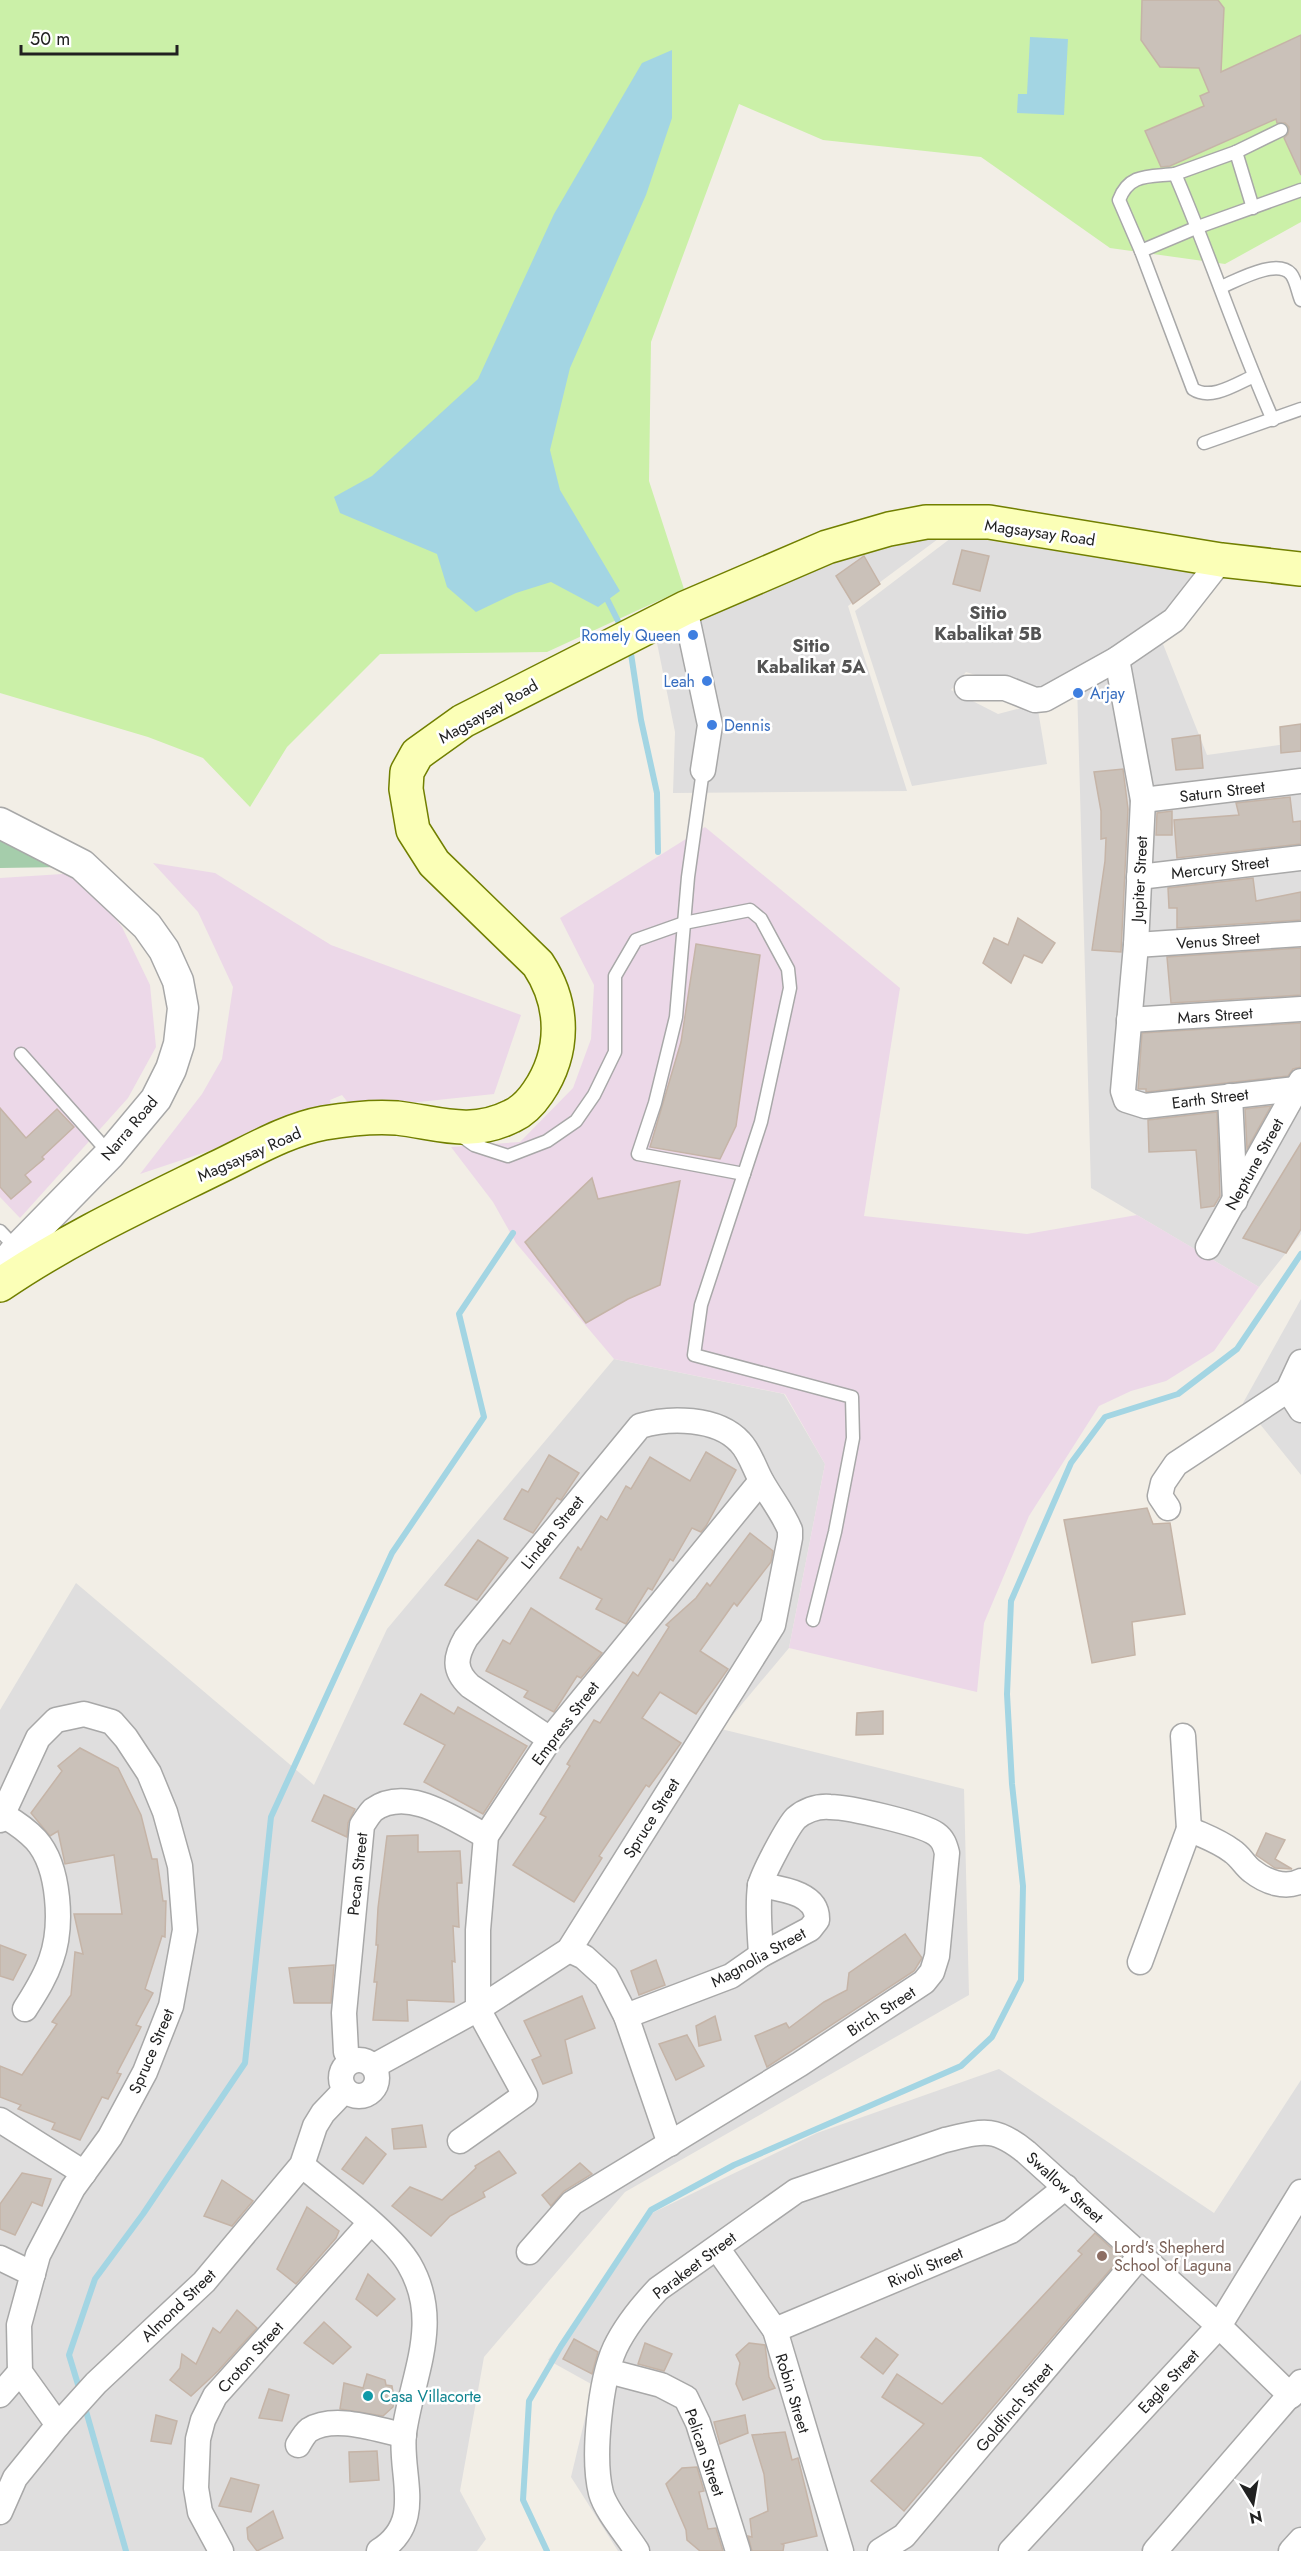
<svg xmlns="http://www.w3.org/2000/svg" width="1301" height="2551" viewBox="0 0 1301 2551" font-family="Jost,sans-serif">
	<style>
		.residential { fill: #dfdede }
		.industrial { fill: #ecd8e8 }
		.grass { fill: #cbf0a8 }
		.cemetery { fill: #a5cdab }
		.water { fill: #a3d5e3 }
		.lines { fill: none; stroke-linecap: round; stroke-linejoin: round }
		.stream { stroke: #a3d5e3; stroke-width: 6 }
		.building { fill: #cac1b9; stroke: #c5b4a7; stroke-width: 1.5 }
		.service-casing { stroke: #a8a8a8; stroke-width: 15 }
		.minor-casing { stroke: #a8a8a8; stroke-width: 27 }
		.tertiary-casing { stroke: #a8a8a8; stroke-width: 33 }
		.secondary-casing { stroke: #717f00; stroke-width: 36 }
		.service { stroke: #fff; stroke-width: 12 }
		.minor { stroke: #fff; stroke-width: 24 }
		.tertiary { stroke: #fff; stroke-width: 30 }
		.secondary { stroke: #fbffb7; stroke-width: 33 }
		.shop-dot { fill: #3f7fe0; stroke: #fff; stroke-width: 2 }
		.education-dot { fill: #8d6e63; stroke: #fff; stroke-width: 2 }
		.culture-dot { fill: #0f9aa8; stroke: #fff; stroke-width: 2 }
		.labels { text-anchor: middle; stroke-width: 5; stroke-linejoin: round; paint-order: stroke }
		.street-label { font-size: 16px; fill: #212121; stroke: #fff }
		.shop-label { font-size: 16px; fill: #366cbe; stroke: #fff; text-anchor: end }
		.education-label { font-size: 16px; fill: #785e54; stroke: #fff; text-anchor: start }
		.culture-label { font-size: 16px; fill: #0d838f; stroke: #fff; text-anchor: start }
		.neighbourhood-label { font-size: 18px; font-weight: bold; fill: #545454; stroke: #fff }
	</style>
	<rect width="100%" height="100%" fill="#f2eee6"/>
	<g class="residential">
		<path d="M946,533L848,606L907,791L673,793L675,732L655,633L847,555Z"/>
		<path d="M955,535L1194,573L1158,623L1036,694L966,672L951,690L998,714L1037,704L1047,764L912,786L855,611Z"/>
		<path d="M1161,639L1207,755L1301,742V1234L1259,1287L1091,1188L1077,684Z"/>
		<path d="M1301,1299V1475L1243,1403Z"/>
		<path d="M614,1359L784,1394L825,1464L789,1648L721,1729L964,1789L969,1995L625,2192L484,2357L460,2491L486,2539L477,2551H0V1710L76,1583L314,1785L387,1629Z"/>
		<path d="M999,2069L1214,2213L1301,2080V2551H618L571,2477L593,2385L548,2360L648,2215L817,2133Z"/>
	</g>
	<g class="industrial">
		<path d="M705,827L900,988L864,1216L1027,1234L1137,1215L1259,1287L1214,1351L1166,1381L1131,1391L1099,1406L1029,1516L984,1623L977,1692L789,1648L825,1464L785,1394L614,1359L516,1243L493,1202L451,1147L520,1142L573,1088L591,1039L594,985L560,918Z"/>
		<path d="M153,863L215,873L331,945L521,1015L494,1094L353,1109L342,1095L330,1100L332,1110L140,1174L202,1094L222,1059L233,987L198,912Z"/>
		<path d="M78,873L122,927L150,985L156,1047L128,1098L20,1218L0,1197V878Z"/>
	</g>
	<path class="grass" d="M0,0H1301V222L1225,264L1110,248L981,157L823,140L739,104L651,342L649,481L684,589L547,652L380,654L287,747L250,807L203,758L148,737L0,693Z"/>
	<path class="cemetery" d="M0,836L64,867L0,868Z"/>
	<g class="water">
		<path d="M1030,37L1068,39L1064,115L1017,113L1018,94H1027Z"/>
		<path d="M672,50V118L646,195L570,368L550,450L560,490L620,591L598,607L551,582L516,593L476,612L447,587L437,554L340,513L334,497L372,476L478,379L554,214L642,63Z"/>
	</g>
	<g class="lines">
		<g class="stream">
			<path d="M604,593L622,629"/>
			<path d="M630,647L641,720L657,793L658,852"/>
			<path d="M80,2391L69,2355L95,2279L143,2214L245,2063L271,1817L392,1553L484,1417L459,1314L513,1233"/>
			<path d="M84,2404L126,2551"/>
			<path d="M547,2551L523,2500L529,2401L561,2346L651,2210L734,2165L961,2066L992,2037L1021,1980L1023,1886L1012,1784L1007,1694L1011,1601L1071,1463L1105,1417L1178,1394L1237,1349L1301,1254"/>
		</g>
	</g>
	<g class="building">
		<path d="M1142,0H1218L1224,8L1221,72L1301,35V175L1284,138L1288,134L1289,127L1285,123H1277L1276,119L1170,166L1161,167L1145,131L1204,106L1200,96L1209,92L1199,68L1160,67L1141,40Z"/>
		<path d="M962,550L989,556L980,591L953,584Z"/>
		<path d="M864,556L880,584L853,604L836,576Z"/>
		<path d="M1301,724V751L1281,753L1280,727Z"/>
		<path d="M1200,735L1203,768L1176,770L1172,739Z"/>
		<path d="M1123,769L1128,809L1121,952L1092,950L1105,861L1106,838L1101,839V811L1094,772Z"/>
		<path d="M1290,797L1293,822L1301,821V844L1177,858L1174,820L1239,815L1236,803Z"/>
		<path d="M1172,811V835H1156L1157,813Z"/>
		<path d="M1253,878L1256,901L1301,892V920L1177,928V908H1169L1168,888Z"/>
		<path d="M1018,918L1055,943L1042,963L1024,955L1011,983L983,963L994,938L1008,945Z"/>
		<path d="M696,944L760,955L736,1126L720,1159L650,1147L681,1042Z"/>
		<path d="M1301,948V995L1171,1003L1167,957Z"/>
		<path d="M1301,1023V1067L1293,1069L1288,1076L1146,1092V1089H1138L1142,1033Z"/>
		<path d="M1271,1106L1247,1149L1245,1109Z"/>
		<path d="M0,1108L26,1138L57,1109L74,1127L42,1157L44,1159L25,1175L31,1182L11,1199L0,1187Z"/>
		<path d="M1217,1112L1220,1196L1214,1206L1201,1208L1196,1150L1149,1152L1148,1120Z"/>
		<path d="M1301,1143V1229L1286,1253L1243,1238Z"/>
		<path d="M592,1178L598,1199L680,1181L660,1285L628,1299L586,1323L525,1242Z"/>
		<path d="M706,1452L736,1470L706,1526L701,1532L692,1528L673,1561L670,1559L652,1590L648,1588L626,1624L596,1609L602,1599L560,1578L578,1547L581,1550L601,1516L607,1520L626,1486L631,1489L650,1457L690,1481Z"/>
		<path d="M549,1455L579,1473L561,1500L557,1498L533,1533L504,1519L522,1489L528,1492Z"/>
		<path d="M1147,1508L1153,1524L1170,1523L1185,1614L1132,1622L1135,1655L1092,1663L1064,1520Z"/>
		<path d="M750,1533L773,1551L771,1562L737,1606L734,1603L700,1651L728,1669L696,1714L660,1692L642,1718L681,1743L649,1787L646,1785L599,1856L602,1858L574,1902L513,1865L546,1817L540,1814L570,1766L567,1764L594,1720L600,1723L633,1672L638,1676L669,1627L666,1625L696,1598L707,1583L710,1586Z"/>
		<path d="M478,1540L508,1558L477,1600L445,1585Z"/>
		<path d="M531,1608L602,1653L581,1678L577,1676L554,1712L524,1697L528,1691L486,1671L503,1640L510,1644Z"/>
		<path d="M421,1694L454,1714L458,1707L527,1746L483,1814L424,1782L445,1745L404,1724Z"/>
		<path d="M883,1711V1734L856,1735L857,1713Z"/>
		<path d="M80,1748L118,1768L141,1815L152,1859H157L163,1901H166L165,1937L162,1936L145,1989L153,1993L136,2025L141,2027L117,2073L121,2074L108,2099L102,2097L80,2140L52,2129L55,2123L18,2109L21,2105L0,2097V2066L22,2075L57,2024L52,2022L71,1995L75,1952L83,1954L74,1914H122L114,1855L65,1864L58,1831L50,1836L31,1813L62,1771L58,1766Z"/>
		<path d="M324,1795L355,1809L348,1823L347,1837L312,1821Z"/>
		<path d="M1266,1833L1285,1840L1275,1859L1292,1869L1275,1868L1256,1855Z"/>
		<path d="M418,1835V1852L460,1851L462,1883H457L459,1927L453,1926L455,1962L452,1961L454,2002L407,2000L408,2021L373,2020L377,1982H374L378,1945H376L378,1908L387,1836Z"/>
		<path d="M905,1934L922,1958L914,1971L767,2067L755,2036L786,2023L789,2028L824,2002L847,1990L849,1973Z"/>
		<path d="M0,1945L26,1955L13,1980L0,1976Z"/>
		<path d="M656,1960L665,1985L639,1995L631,1971Z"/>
		<path d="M334,1965L331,2003H294L289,1968Z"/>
		<path d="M582,1996L595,2028L565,2040L572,2073L543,2084L532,2060L541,2056L524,2021Z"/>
		<path d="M715,2016L721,2040L699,2046L696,2026Z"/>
		<path d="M687,2035L704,2066L676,2080L659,2044Z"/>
		<path d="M422,2125L426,2147L394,2149L392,2129Z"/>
		<path d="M366,2137L386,2154L363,2184L342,2169Z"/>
		<path d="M499,2151L516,2173L483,2192L485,2197L450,2216L431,2236L392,2206L410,2187L442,2200L476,2168L475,2166Z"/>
		<path d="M580,2163L592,2174L564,2191L551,2206L542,2195Z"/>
		<path d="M22,2173L51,2179L42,2206L32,2202L15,2235L0,2229V2204Z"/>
		<path d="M222,2180L253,2201L232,2226L204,2216Z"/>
		<path d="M307,2207L339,2231L336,2238L296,2284L277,2269Z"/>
		<path d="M1095,2233L1121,2257L904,2511L871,2481L924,2424L882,2397L897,2374L942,2404L1082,2254L1078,2251Z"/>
		<path d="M368,2274L395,2299L377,2316L356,2299Z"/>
		<path d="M237,2310L257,2328L218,2371L191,2396L170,2380L180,2368L182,2354L196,2364L213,2328L220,2333Z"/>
		<path d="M324,2322L351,2347L333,2364L304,2343Z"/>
		<path d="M876,2338L898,2355L883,2374L861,2357Z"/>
		<path d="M574,2339L598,2352L592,2374L563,2359Z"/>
		<path d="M645,2343L672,2354L664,2371L638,2364Z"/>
		<path d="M749,2343L765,2345L769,2377L775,2388L743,2400L736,2384L740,2363L736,2355Z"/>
		<path d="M367,2374L385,2380L386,2385L392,2386L394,2399L393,2407L383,2416L340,2409L344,2383L363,2388Z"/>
		<path d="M269,2389L289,2395L282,2421L259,2418Z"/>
		<path d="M156,2415L177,2421L171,2444L151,2441Z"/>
		<path d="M745,2415L748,2433L720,2444L714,2422Z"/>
		<path d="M785,2432L792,2460L798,2458L817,2536L782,2544L784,2545L783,2551H752L748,2536L752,2537L750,2519L768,2511L764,2474L752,2435Z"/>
		<path d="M377,2451L379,2480L350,2482L349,2452Z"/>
		<path d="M697,2467L704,2491L699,2492L708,2529L716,2528L723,2551H700L687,2540L686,2530L666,2484L682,2468Z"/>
		<path d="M231,2478L259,2485L251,2512L219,2506Z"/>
		<path d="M273,2511L283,2538L257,2551L248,2539L247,2528Z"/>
	</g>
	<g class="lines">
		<defs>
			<g id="service">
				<path d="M1236,152L1281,130"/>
				<path d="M1175,174C1149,177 1129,173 1119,200L1141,251L1193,389C1211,401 1236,384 1254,376"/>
				<path d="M1253,208L1236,152L1175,174C1210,255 1237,339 1273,420"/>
				<path d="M1141,251L1198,227L1301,190"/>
				<path d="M1221,287C1238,280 1277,258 1291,274C1296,280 1298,293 1301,300"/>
				<path d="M1204,443L1301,409"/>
				<path d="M703,770L688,877L676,1017L655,1103L638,1154L744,1174"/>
				<path d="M21,1054L110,1154"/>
				<path d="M460,1135L474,1145L508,1156L547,1141L576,1121L594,1095L615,1052V976L636,940L684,923L750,910L761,919L788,969L790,988L761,1122L701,1305L694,1355L852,1397L853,1438L835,1532L813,1620"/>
				<path d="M0,1231L16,1248"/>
			</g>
			<g id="minor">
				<path d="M685,608L710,725L703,770"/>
				<path d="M1117,659L1143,800L1136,945L1123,1091L1126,1100L1145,1106L1296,1089"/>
				<path d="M967,688H1005L1035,700L1045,699L1117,659L1174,620L1221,560"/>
				<path d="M1143,800L1301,781"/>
				<path d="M1139,877L1301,858"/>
				<path d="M1136,945L1301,934"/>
				<path d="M1129,1020L1301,1009"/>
				<path d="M1230,1096L1235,1201"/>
				<path d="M1208,1247L1301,1081"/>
				<path d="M1301,1362L1288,1390L1301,1410"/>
				<path d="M1168,1508L1160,1496L1163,1483L1176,1464L1288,1390"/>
				<path d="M1183,1736L1189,1829"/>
				<path d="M3,1815C15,1822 26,1829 36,1840C60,1867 63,1927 51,1960C45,1978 35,1993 25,2009"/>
				<path d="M0,1820L38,1738L56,1720L84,1714L112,1722L126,1738L149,1773L165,1812L180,1866L185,1930L171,2006L145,2072L110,2137L73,2188L38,2255L19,2325L20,2372L58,2425"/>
				<path d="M569,1950L584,1957L606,1977L626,2016L670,2144"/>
				<path d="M1140,1962L1189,1829C1204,1836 1219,1841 1232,1851C1240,1856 1245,1866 1252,1871C1266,1882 1285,1889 1301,1881"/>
				<path d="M626,2016L731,1976L761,1955L810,1929L817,1920C818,1893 782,1889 760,1885"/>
				<circle cx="359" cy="2078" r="18"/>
				<path d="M351,2061L346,2052L344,2013L362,1825C365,1821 369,1814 373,1810C408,1785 455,1820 486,1836"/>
				<path d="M374,2066L478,2009L569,1950L773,1625L790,1538V1530C783,1513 771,1498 762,1482C755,1470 750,1452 740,1442C717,1417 669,1417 640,1426L466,1638C455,1657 453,1670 470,1686L550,1739"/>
				<path d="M0,2120L84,2173"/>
				<path d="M460,2141L525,2095L478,2009V1930L486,1836L550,1739L761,1481"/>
				<path d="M302,2165C332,2191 390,2232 409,2264C443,2322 412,2375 404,2433C399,2475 426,2522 379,2551"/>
				<path d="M717,2248L775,2330L841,2551"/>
				<path d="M529,2252L572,2203L800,2064L924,1982L932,1972L937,1956L947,1853C945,1845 943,1839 936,1834C922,1824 849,1807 830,1807C817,1806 806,1810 796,1818C788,1826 762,1875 760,1886C757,1908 760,1933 761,1955"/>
				<path d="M0,2258L33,2274"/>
				<path d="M775,2330L1011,2231L1066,2187"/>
				<path d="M608,2371L661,2385L686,2398L698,2423L738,2551"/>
				<path d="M0,2395L20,2372"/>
				<path d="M298,2445C301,2440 305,2433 309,2430C335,2414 377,2430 404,2435"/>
				<path d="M0,2512L15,2478L58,2425L96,2383L204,2282L302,2165L315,2126L323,2113L345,2090"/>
				<path d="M221,2551L200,2512L196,2488L198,2439L203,2420L215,2396L370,2223"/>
				<path d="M637,2551C627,2535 606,2511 601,2493C592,2458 600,2381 615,2348C626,2325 641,2307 658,2289L796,2191L945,2140C983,2131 994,2126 1026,2152L1219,2326L1291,2396"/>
				<path d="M880,2551L904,2536L1141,2255"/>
				<path d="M1011,2551L1219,2326L1301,2192"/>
				<path d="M1155,2551L1301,2382"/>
				<path d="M1291,2551L1301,2540"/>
			</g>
			<path id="tertiary" d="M0,823L82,865L147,926L164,950L178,981L183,1008L179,1044L171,1069L156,1099L110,1154L17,1249L0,1270"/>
			<path id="secondary" d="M0,1285C67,1239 143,1204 216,1168C250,1152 286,1130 324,1123C348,1119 373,1116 397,1118C439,1123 470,1137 512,1116C523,1111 532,1101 538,1092C565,1052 565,1005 538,964L434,863L413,830L406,789L407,772L417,754L463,721L685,608L827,547L889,529L926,522H989L1221,560L1301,569"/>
		</defs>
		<use href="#service" class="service-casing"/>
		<use href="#minor" class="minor-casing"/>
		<use href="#tertiary" class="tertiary-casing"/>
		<use href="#secondary" class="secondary-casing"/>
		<use href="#service" class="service"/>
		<use href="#minor" class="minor"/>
		<use href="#tertiary" class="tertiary"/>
		<use href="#secondary" class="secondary"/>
	</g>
	<g class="shop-dot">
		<circle cx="693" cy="635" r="6"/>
		<circle cx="707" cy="681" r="6"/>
		<circle cx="1078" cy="693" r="6"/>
		<circle cx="712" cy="725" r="6"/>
	</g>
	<circle class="education-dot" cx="1102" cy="2256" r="6"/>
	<circle class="culture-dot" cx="368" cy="2396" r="6"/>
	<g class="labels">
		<g class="street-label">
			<text transform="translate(1040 532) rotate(8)" y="6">Magsaysay Road</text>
			<text transform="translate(488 711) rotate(-30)" y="6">Magsaysay Road</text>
			<text transform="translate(1222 791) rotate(-7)" y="6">Saturn Street</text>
			<text transform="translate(1220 867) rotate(-7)" y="6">Mercury Street</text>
			<text transform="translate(1139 879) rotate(-87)" y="6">Jupiter Street</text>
			<text transform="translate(1218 940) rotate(-4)" y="6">Venus Street</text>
			<text transform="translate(1215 1015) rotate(-4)" y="6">Mars Street</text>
			<text transform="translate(1210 1098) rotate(-7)" y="6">Earth Street</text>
			<text transform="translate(129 1128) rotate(-50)" y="6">Narra Road</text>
			<text transform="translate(249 1154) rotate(-24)" y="6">Magsaysay Road</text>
			<text transform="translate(1254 1164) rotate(-61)" y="6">Neptune Street</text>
			<text transform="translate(552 1532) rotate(-51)" y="6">Linden Street</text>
			<text transform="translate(565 1723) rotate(-53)" y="6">Empress Street</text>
			<text transform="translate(651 1818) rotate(-58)" y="6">Spruce Street</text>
			<text transform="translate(357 1874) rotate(-84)" y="6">Pecan Street</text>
			<text transform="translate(758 1957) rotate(-29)" y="6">Magnolia Street</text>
			<text transform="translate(881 2011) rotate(-33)" y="6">Birch Street</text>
			<text transform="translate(151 2051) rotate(-67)" y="6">Spruce Street</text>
			<text transform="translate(1065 2187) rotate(42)" y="6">Swallow Street</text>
			<text transform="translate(694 2265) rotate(-37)" y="6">Parakeet Street</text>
			<text transform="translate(925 2267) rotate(-23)" y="6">Rivoli Street</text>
			<text transform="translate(178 2305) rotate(-44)" y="6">Almond Street</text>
			<text transform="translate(250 2357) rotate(-48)" y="6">Croton Street</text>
			<text transform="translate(1168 2381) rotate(-47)" y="6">Eagle Street</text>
			<text transform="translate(793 2393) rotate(73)" y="6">Robin Street</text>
			<text transform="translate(1014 2407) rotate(-50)" y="6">Goldfinch Street</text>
			<text transform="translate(705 2452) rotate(71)" y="6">Pelican Street</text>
		</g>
		<g class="shop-label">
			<text x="681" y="641">Romely Queen</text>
			<text x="695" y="687">Leah</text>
			<text x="1090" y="699" text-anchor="start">Arjay</text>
			<text x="724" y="731" text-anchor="start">Dennis</text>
		</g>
		<g class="education-label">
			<text x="1114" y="2253">Lord's Shepherd<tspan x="1114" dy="18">School of Laguna</tspan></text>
		</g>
		<g class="culture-label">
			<text x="380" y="2402">Casa Villacorte</text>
		</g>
		<g class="neighbourhood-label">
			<text x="988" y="619">Sitio<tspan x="988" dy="21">Kabalikat 5B</tspan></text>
			<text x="811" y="652">Sitio<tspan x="811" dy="21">Kabalikat 5A</tspan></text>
		</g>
	</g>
	<g transform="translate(1253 2503) rotate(169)" stroke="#ffffff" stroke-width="4.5" paint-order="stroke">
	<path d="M0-4.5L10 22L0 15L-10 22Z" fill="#212121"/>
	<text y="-9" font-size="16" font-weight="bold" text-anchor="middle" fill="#212121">N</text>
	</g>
	<path d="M21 45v9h156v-9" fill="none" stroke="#212121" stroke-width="3"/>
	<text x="30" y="45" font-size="18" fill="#212121" stroke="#ffffff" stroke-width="4.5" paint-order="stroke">50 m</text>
</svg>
